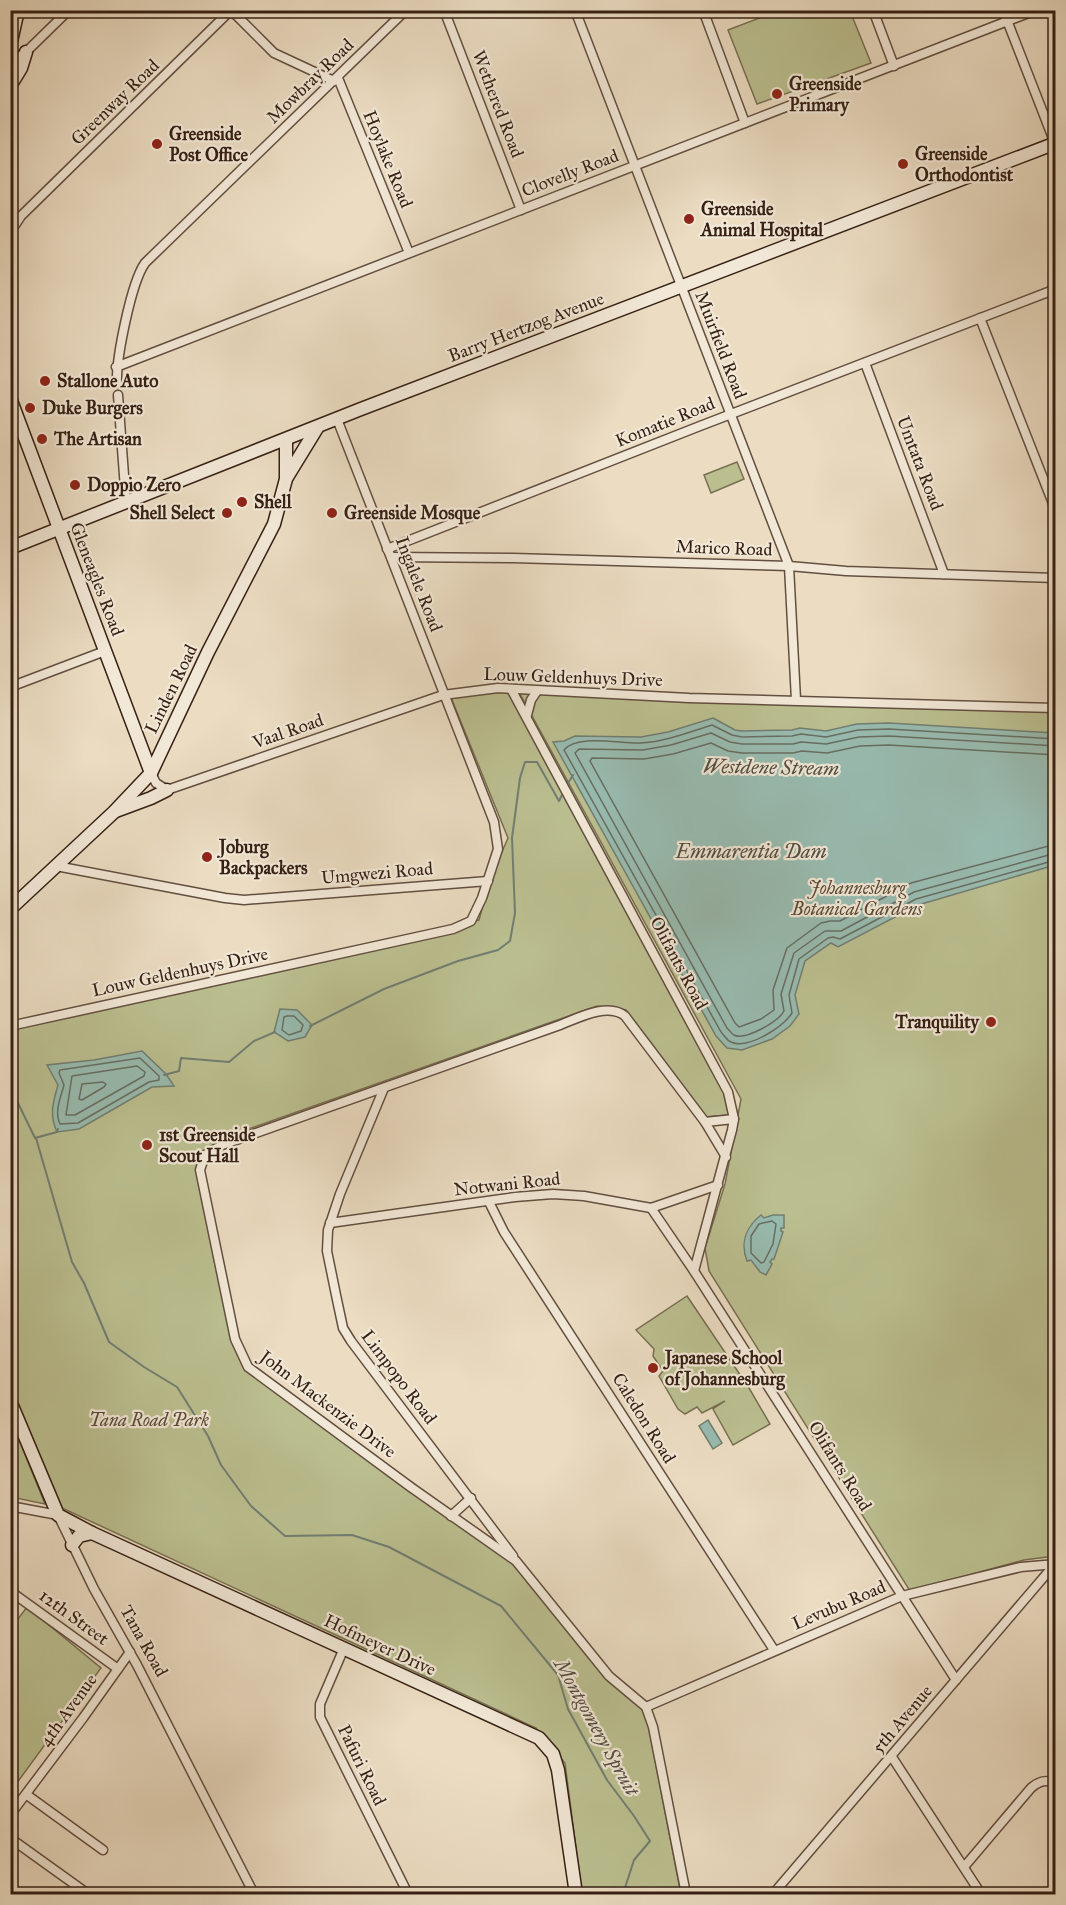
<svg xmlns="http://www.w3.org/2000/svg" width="1066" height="1905" viewBox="0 0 1066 1905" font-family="'IM FELL Great Primer',serif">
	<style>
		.green { fill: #bbbf90; stroke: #787052; stroke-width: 1.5 }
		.water { fill: #98bcb1; stroke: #717e72; stroke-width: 1.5 }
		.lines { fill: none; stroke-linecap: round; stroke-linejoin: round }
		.shore { stroke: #676e62; stroke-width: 1.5 }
		.stream { stroke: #717e72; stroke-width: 2 }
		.street-casing { stroke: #634f40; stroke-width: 11 }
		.secondary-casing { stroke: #362014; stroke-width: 15 }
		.street { stroke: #f2e8d7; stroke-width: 8 }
		.secondary { stroke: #f2e8d7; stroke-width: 12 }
		.poi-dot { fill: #8f2418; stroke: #f2e8d7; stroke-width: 2 }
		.labels { text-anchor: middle; stroke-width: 4.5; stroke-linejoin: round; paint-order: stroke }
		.street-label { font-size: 18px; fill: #362014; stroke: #f2e8d7 }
		.poi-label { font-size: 18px; font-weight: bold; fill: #362014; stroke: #f2e8d7; text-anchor: start }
		.park-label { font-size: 18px; font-style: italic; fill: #574833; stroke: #f2e8d7 }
		.water-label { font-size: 20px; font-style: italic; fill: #534f43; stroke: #f2e8d7 }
	</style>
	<rect width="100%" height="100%" fill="#ebdcc2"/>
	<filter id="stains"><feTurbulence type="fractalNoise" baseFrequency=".00333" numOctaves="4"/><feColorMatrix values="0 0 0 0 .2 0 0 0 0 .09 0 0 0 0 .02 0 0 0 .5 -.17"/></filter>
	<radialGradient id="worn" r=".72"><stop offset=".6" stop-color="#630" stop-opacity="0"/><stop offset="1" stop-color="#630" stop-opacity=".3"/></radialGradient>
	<g class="green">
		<path d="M778,11H850L871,63L757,104L728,30Z"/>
		<path d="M737,462L744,479L711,493L704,475Z"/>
		<path d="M510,692L723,1088L729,1115L704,1117L626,1010L597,1006L217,1140L203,1167L237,1342L250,1367L517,1557L599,1669L645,1708L681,1894H582L565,1763L536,1728L62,1508L11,1387L10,1025L479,920L490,879L508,838L450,695Z"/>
		<path d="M519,692L1055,710V1556L1024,1560L910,1591L709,1271L705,1248L725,1184L741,1099Z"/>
		<path d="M687,1296L749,1388L770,1424L733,1445L713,1409L725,1401L702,1413L697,1407L685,1414L678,1409L659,1376L663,1371L653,1356L654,1349L636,1330Z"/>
		<path d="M10,1420H11L45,1504L11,1497Z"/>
		<path d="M27,1607L101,1668L11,1791V1628Z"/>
	</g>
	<g class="water">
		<path d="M713,718L735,730L742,731L792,730L800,728L826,731L857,724L889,723L1055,733V865L918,905L838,947L831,943L805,961L795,995L799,1014L790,1026L772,1039L742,1050L727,1048L716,1036L553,742L564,741L575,736L641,737L668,732Z"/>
		<path d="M280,1009L297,1010L312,1025L305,1037L288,1041L274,1032Z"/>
		<path d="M142,1051L166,1074L174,1086L152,1087L79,1129L57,1132C49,1115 53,1102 58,1085L47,1065L94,1060Z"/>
		<path d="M761,1215L764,1218L773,1215H784V1228H781V1231L783,1232L774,1259H772L770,1262L772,1264L766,1275L760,1272L751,1260L747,1261C740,1243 746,1227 761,1215Z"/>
		<path d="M708,1420L722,1443L713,1449L699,1426Z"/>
	</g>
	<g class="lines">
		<g class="shore">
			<path d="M1056,739L889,729L858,730L826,737L801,734L792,736L742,737L732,735L712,725C689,732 665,742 640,743C621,744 577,734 564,750L721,1032C724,1035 727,1041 731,1042C748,1050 783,1027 792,1013L789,995L799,959L828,938L833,937L840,939L916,899L1056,860"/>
			<path d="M1056,746L889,736L859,737L826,744L801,742L793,744H742L730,742L711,733L671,745L643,750L579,749L575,753L727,1028C728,1029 733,1035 734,1035C745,1041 779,1021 784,1011L781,994L794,953L825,931H841L914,892L1056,853"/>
			<path d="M1056,755L889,745L860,746L827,753L802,751L793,753H742L728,751L711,743L673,754L644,759L592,758L590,761L735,1023L739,1027L761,1019L774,1010L773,990L787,948L821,923L830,921H840L911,883L1056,844"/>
			<path d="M287,1016H294L303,1025L301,1031L289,1035L282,1030L284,1017Z"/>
			<path d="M140,1058L159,1076V1080L149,1082L78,1123L60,1124C54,1111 61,1097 64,1085L59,1073L60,1070Z"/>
			<path d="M137,1066L145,1072L144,1076L75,1115H66L72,1076Z"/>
			<path d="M103,1082L106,1084L104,1087L82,1100L79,1099L82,1084Z"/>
			<path d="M772,1221L776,1224L773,1244L764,1262L761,1263L751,1253V1236L759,1224Z"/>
		</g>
		<g class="stream">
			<path d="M567,785L573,775"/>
			<path d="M310,1026L384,989L458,961L498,950L510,941L515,913L512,838L520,778L525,762H537L559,801L563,793"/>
			<path d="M164,1075L179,1071L181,1058L229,1062L254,1041L275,1032"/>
			<path d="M10,1099L17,1101L35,1138L57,1132L58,1129"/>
			<path d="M36,1138L72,1262L84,1283L109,1342L144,1367L177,1387L208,1436L221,1465L251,1506L285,1536L352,1535L389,1547L501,1606L558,1675L568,1709L607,1780L634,1816L650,1841L634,1860L623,1894"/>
		</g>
		<defs>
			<g id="street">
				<path d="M231,10L274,53L334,81"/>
				<path d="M444,10L521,210"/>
				<path d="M575,10L789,566L796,700"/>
				<path d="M703,10L745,123"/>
				<path d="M873,10L894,66"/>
				<path d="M1003,10L1056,146"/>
				<path d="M10,64L26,52L69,10"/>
				<path d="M338,78L409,253"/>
				<path d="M10,226L15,225L21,216L231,10"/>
				<path d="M980,318L1056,511"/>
				<path d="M865,363L944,574"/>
				<path d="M116,367L1036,10"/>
				<path d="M117,383C116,359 131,283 145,263L406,10"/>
				<path d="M118,395L126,502"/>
				<path d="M387,549L700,426L1056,289"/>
				<path d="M391,557L513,558L789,566L846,571L1056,578"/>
				<path d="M10,687L105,651"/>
				<path d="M511,689L728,1092L734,1119L732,1130L694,1271L956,1680"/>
				<path d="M527,715L531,700L537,691"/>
				<path d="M151,773L156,783L167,790L443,695L498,688L689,698L1056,708"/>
				<path d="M56,866L225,898L244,900L488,881"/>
				<path d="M10,1026L453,929L471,921L482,898L498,849L494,822L337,419"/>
				<path d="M384,1088L340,1194L328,1230L327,1251L336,1295L343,1328L351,1341L513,1556"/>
				<path d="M705,1122L726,1157"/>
				<path d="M489,1202L504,1232L774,1650"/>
				<path d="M651,1208L694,1271"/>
				<path d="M330,1223L515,1197L553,1194L584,1196L651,1208L718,1185"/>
				<path d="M10,1506L58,1515L94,1589L137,1665L254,1894"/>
				<path d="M451,1516L471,1498"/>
				<path d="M10,1591L118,1669"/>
				<path d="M344,1648L320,1704V1717L408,1894"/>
				<path d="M646,1707L902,1596L1021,1567L1056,1564"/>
				<path d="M892,1757L981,1894"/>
				<path d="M27,1795L103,1850"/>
				<path d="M10,1815L83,1718L130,1652"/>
				<path d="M10,1838L88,1894"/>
				<path d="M964,1867L1031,1788C1039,1781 1046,1779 1056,1783"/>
				<path d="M686,1894L653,1727L646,1707L609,1676L516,1561L412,1488L248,1367L235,1339L200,1170L205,1155L222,1145L560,1025C578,1018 608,1002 625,1016L705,1122L734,1119"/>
				<path d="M773,1894L1055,1564"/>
			</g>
			<g id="secondary">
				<path d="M10,46L18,10"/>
				<path d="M10,86L21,68L26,52"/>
				<path d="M10,398L151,773"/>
				<path d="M287,477L317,428"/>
				<path d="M10,548L361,409L1056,143"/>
				<path d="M116,811L151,798L167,790"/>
				<path d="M10,909L114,812L151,773L208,652L274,524L286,479V440"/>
				<path d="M10,1401L58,1515L92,1533L539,1738L553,1754L558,1770L576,1894"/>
				<path d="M72,1545L79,1536L92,1533"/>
			</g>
		</defs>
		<use href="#street" class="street-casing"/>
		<use href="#secondary" class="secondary-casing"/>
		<use href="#street" class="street"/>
		<use href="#secondary" class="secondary"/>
	</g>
	<g class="poi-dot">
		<circle cx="777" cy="94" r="6"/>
		<circle cx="157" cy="144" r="6"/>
		<circle cx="903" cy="164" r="6"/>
		<circle cx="689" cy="219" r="6"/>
		<circle cx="45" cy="381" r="6"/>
		<circle cx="30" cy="408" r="6"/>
		<circle cx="42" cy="439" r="6"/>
		<circle cx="75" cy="485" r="6"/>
		<circle cx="242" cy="502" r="6"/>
		<circle cx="227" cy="513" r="6"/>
		<circle cx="332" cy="513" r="6"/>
		<circle cx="207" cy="857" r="6"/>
		<circle cx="991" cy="1022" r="6"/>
		<circle cx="147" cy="1145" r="6"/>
		<circle cx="653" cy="1368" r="6"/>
	</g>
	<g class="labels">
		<g class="street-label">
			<text transform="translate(310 81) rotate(-44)" y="6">Mowbray Road</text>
			<text transform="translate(115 102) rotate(-44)" y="6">Greenway Road</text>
			<text transform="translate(498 104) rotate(69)" y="6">Wethered Road</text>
			<text transform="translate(388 159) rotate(68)" y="6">Hoylake Road</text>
			<text transform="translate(570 173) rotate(-21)" y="6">Clovelly Road</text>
			<text transform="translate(526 327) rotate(-21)" y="6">Barry Hertzog Avenue</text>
			<text transform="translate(721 345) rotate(69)" y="6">Muirfield Road</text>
			<text transform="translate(665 422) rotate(-22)" y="6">Komatie Road</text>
			<text transform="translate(920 463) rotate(69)" y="6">Umtata Road</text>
			<text transform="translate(724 548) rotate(2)" y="6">Marico Road</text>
			<text transform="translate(97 579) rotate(69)" y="6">Gleneagles Road</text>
			<text transform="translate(419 584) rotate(69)" y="6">Ingalele Road</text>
			<text transform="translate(573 677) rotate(2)" y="6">Louw Geldenhuys Drive</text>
			<text transform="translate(171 689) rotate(-64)" y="6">Linden Road</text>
			<text transform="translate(288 731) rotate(-19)" y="6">Vaal Road</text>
			<text transform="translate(377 873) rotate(-5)" y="6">Umgwezi Road</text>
			<text transform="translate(679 963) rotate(62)" y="6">Olifants Road</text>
			<text transform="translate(180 972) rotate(-12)" y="6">Louw Geldenhuys Drive</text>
			<text transform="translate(507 1184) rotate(-6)" y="6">Notwani Road</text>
			<text transform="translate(399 1377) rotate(53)" y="6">Limpopo Road</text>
			<text transform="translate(328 1404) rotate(37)" y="6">John Mackenzie Drive</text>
			<text transform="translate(644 1418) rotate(58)" y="6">Caledon Road</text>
			<text transform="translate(840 1466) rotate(58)" y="6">Olifants Road</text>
			<text transform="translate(839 1605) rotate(-23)" y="6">Levubu Road</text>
			<text transform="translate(74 1617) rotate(36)" y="6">12th Street</text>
			<text transform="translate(144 1641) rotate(61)" y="6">Tana Road</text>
			<text transform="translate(380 1645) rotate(25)" y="6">Hofmeyer Drive</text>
			<text transform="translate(68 1710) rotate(-54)" y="6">4th Avenue</text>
			<text transform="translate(902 1719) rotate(-50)" y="6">5th Avenue</text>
			<text transform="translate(362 1765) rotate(64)" y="6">Pafuri Road</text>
		</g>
		<g class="poi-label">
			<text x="789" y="90">Greenside<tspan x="789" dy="21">Primary</tspan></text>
			<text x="169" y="140">Greenside<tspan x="169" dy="21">Post Office</tspan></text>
			<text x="915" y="160">Greenside<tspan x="915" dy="21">Orthodontist</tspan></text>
			<text x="701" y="215">Greenside<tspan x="701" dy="21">Animal Hospital</tspan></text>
			<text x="57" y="387">Stallone Auto</text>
			<text x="42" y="414">Duke Burgers</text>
			<text x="54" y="445">The Artisan</text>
			<text x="87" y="491">Doppio Zero</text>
			<text x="254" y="508">Shell</text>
			<text x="215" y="519" text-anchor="end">Shell Select</text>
			<text x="344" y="519">Greenside Mosque</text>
			<text x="219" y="853">Joburg<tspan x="219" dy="21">Backpackers</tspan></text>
			<text x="979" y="1028" text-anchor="end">Tranquility</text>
			<text x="159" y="1141">1st Greenside<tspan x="159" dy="21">Scout Hall</tspan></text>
			<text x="665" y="1364">Japanese School<tspan x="665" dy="21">of Johannesburg</tspan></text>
		</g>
		<g class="park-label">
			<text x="857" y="894">Johannesburg<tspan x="857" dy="21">Botanical Gardens</tspan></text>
			<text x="149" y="1426">Tana Road Park</text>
		</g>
		<g class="water-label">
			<text transform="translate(771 767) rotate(1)" y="7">Westdene Stream</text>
			<text x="751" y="858">Emmarentia Dam</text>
			<text transform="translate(597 1727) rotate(61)" y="7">Montgomery Spruit</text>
		</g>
	</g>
	<rect width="1066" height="1905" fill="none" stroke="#ebdcc2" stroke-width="36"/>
	<rect x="12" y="12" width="1042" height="1881" fill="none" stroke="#362014" stroke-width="3"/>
	<rect x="18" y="18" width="1030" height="1869" fill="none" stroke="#362014" stroke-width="1.5"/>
	<rect width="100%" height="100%" filter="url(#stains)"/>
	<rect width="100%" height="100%" fill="url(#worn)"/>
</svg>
